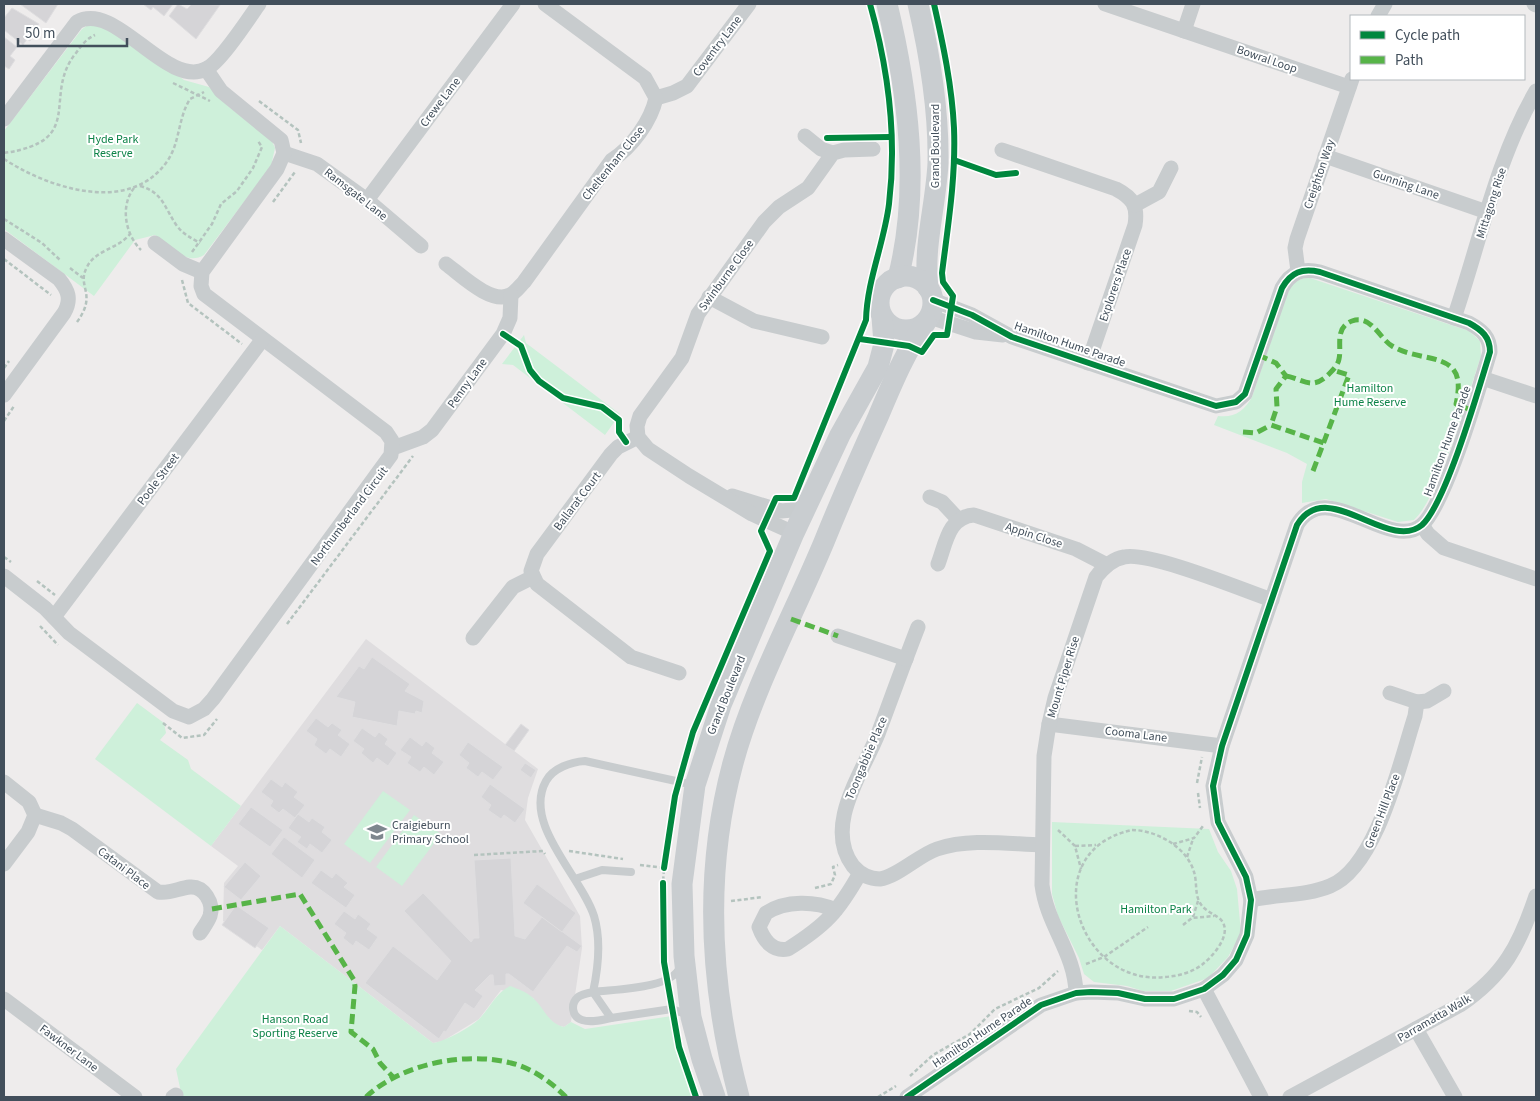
<svg xmlns="http://www.w3.org/2000/svg" width="1540" height="1101" viewBox="0 0 1540 1101" font-family="'Source Sans 3',sans-serif">
	<style>
		.education { fill: #dfdddf }
		.green { fill: #cef0da }
		.building { fill: #d5d4d7; stroke: #dfdee0 }
		.lines { fill: none; stroke-linecap: round; stroke-linejoin: round }
		.path { stroke: #b4c3be; stroke-width: 2.5; stroke-dasharray: 4 2.5; stroke-linecap: butt }
		.lane { stroke: #c8ccce; stroke-width: 8 }
		.street { stroke: #c8ccce; stroke-width: 15 }
		.secondary { stroke: #c9cdd0; stroke-width: 21 }
		.quiet { stroke: #57b448; stroke-width: 5; stroke-dasharray: 10 5; stroke-linecap: butt }
		.cycleway-casing { stroke: #fff; stroke-width: 9 }
		.cycleway { stroke: #00873e; stroke-width: 6 }
		.labels { text-anchor: middle; stroke-width: 4; stroke-linejoin: round; paint-order: stroke }
		.street-label { font-size: 12px; fill: #424f5b; stroke: #fff }
		.park-label { font-size: 12px; fill: #0d8348; stroke: #fff }
		.poi-label { font-size: 12px; fill: #424f5b; stroke: #fff; text-anchor: start }
	</style>
	<rect width="100%" height="100%" fill="#eeecec"/>
	<path class="education" d="M366,639L538,769L528,798L525,820L580,916L582,948L571,1022L564,1027L556,1025L544,1014L533,998L501,990L479,1019L443,1041L433,1043L280,926L262,950L223,921L224,883L238,866L211,846Z"/>
	<g class="green">
		<path d="M91,23L112,25L184,80L209,87L229,107L271,139L275,148L271,166L204,255C186,266 169,246 155,235L135,240L94,296L4,229V131L82,29Z"/>
		<path d="M1307,277L1469,331L1480,341L1481,356C1468,394 1440,496 1414,520L1398,522L1326,499L1302,503V482L1307,464L1287,453L1214,425L1218,416C1235,418 1244,411 1252,397L1289,288L1294,282Z"/>
		<path d="M524,335L526,343L620,414L605,435L513,365L502,364Z"/>
		<path d="M137,703L164,723L166,733L160,740L188,760L191,769L241,806L211,846L95,759Z"/>
		<path d="M383,791L410,810L370,863L344,844Z"/>
		<path d="M414,815L441,834L402,886L376,867Z"/>
		<path d="M1052,822L1209,829L1218,852L1231,871L1237,889L1241,933L1228,957L1208,978L1171,991H1143L1127,986L1094,982L1084,974L1079,958L1058,916L1052,894Z"/>
		<path d="M280,926L433,1043C446,1041 472,1027 481,1017C491,1006 496,993 510,986C518,989 525,991 532,997C544,1007 547,1023 564,1027L571,1022L585,1029L672,1016L686,1067L699,1097H182L176,1069Z"/>
	</g>
	<g class="building">
		<path d="M20,4H58L46,23Z"/>
		<path d="M143,4H173L164,16L153,7L151,10Z"/>
		<path d="M178,4L187,9L192,4L220,5L196,39L169,16Z"/>
		<path d="M12,8L39,24L30,41L27,39L23,45L4,30V18Z"/>
		<path d="M4,37L17,47L10,56L15,60L9,69L4,66Z"/>
		<path d="M372,657L410,684L405,691L424,701L422,713L416,711L415,714L399,711L397,726L352,717L355,702L336,697L359,666L364,669Z"/>
		<path d="M316,718L328,727L332,723L342,730L338,735L350,744L341,757L330,749L326,754L314,745L317,739L306,731Z"/>
		<path d="M521,724L529,730L514,751L505,745Z"/>
		<path d="M362,728L375,737L379,732L388,739L385,744L397,753L388,766L377,758L373,763L361,753L364,749L353,741Z"/>
		<path d="M410,737L422,746L426,741L435,748L432,753L444,762L434,775L424,767L420,772L407,763L411,757L400,750Z"/>
		<path d="M468,742L503,767L493,780L482,772L478,777L466,768L469,763L459,755Z"/>
		<path d="M525,763L536,770L531,778L520,770Z"/>
		<path d="M271,779L282,787L285,782L298,792L294,797L305,805L295,818L283,809L279,813L270,806L273,801L261,792Z"/>
		<path d="M490,784L525,809L515,823L504,815L501,819L488,810L491,805L481,797Z"/>
		<path d="M251,807L283,830L270,847L238,824Z"/>
		<path d="M298,814L309,822L312,818L325,827L322,832L332,840L322,853L310,844L307,849L297,842L301,837L288,828Z"/>
		<path d="M284,837L315,860L302,878L271,854Z"/>
		<path d="M511,858L515,936L525,939L542,917L582,946L577,952L567,946L533,992L509,974H506V985L494,986L493,975H490L475,990L483,996L474,1009L465,1003L446,1032L444,1031L439,1039L365,983L393,946L437,980L451,961L404,911L423,893L471,942L474,938H479L474,860Z"/>
		<path d="M245,862L261,876L241,900L224,887Z"/>
		<path d="M321,870L332,878L336,873L348,883L344,887L355,895L346,908L311,883Z"/>
		<path d="M537,884L576,913L562,932L523,903Z"/>
		<path d="M236,905L269,928L255,948L222,925Z"/>
		<path d="M344,911L355,919L358,914L371,924L367,929L378,937L369,950L356,941L353,946L343,938L346,933L334,924Z"/>
	</g>
	<g class="lines">
		<g class="path">
			<path d="M173,83L210,101"/>
			<path d="M259,101L298,130L301,143"/>
			<path d="M4,153C88,141 41,96 76,53C81,46 86,39 95,35"/>
			<path d="M4,159C48,188 131,216 168,160C180,142 178,118 190,99L204,92"/>
			<path d="M140,186C163,192 165,209 177,226C183,234 191,238 200,243"/>
			<path d="M134,188C120,206 125,234 141,250"/>
			<path d="M273,202L295,172"/>
			<path d="M4,219L42,243L60,260"/>
			<path d="M192,252L212,224L221,204L237,191L253,168L262,147L258,141"/>
			<path d="M4,259L51,295"/>
			<path d="M70,268L83,278"/>
			<path d="M182,280L188,303L242,344"/>
			<path d="M77,322C98,293 76,287 87,267C95,250 118,249 130,234"/>
			<path d="M4,368L9,361"/>
			<path d="M4,421L14,406"/>
			<path d="M4,557L11,562"/>
			<path d="M37,581L55,595"/>
			<path d="M287,624L413,456"/>
			<path d="M40,626L58,645"/>
			<path d="M163,723L182,738L204,735L217,719"/>
			<path d="M1197,783L1202,757"/>
			<path d="M1198,793L1200,808"/>
			<path d="M1058,830L1075,846L1081,869"/>
			<path d="M1132,830C1156,830 1187,847 1194,872C1197,881 1195,893 1199,901C1203,910 1212,913 1219,918C1235,931 1214,955 1204,963C1194,972 1179,976 1165,977C1077,987 1034,851 1132,830Z"/>
			<path d="M1173,844L1194,838L1203,826"/>
			<path d="M1075,846L1096,845"/>
			<path d="M569,851L623,859"/>
			<path d="M474,855L543,851L545,854"/>
			<path d="M1187,857L1193,839"/>
			<path d="M640,865L664,868L663,883"/>
			<path d="M815,888L831,884L835,875L833,867L838,865"/>
			<path d="M731,901L763,897"/>
			<path d="M1193,917L1198,901"/>
			<path d="M1183,925L1192,918L1214,916"/>
			<path d="M1086,964L1104,957L1148,927"/>
			<path d="M1189,1011L1197,1012L1201,1017"/>
			<path d="M910,1076L933,1055L970,1034L995,1009L1039,988L1058,971"/>
			<path d="M878,1097L896,1086"/>
		</g>
		<g class="lane">
			<path d="M575,879L602,870L631,872"/>
			<path d="M680,967C672,989 615,989 593,992C588,993 582,994 578,997C570,1004 572,1017 582,1020C591,1023 602,1020 611,1018L593,992C598,969 601,939 594,916C582,877 522,824 546,781C553,768 571,762 585,761L694,785"/>
			<path d="M611,1018L672,1009L688,1015"/>
		</g>
		<g class="street">
			<path d="M1105,4L1349,87"/>
			<path d="M1534,4L1536,5"/>
			<path d="M1378,16L1385,4"/>
			<path d="M1184,31L1193,4"/>
			<path d="M656,98L673,93L687,86L749,4"/>
			<path d="M4,119L77,22C116,0 166,89 206,69C220,63 249,18 259,4"/>
			<path d="M805,136L821,149L833,153"/>
			<path d="M1002,150L1116,189C1133,198 1138,206 1135,225L1088,363"/>
			<path d="M284,153L317,164L367,200L421,246"/>
			<path d="M1325,156L1487,212"/>
			<path d="M367,200L513,4"/>
			<path d="M1135,205L1159,192L1171,168"/>
			<path d="M4,239L59,279C68,290 72,299 64,313L4,395"/>
			<path d="M155,243L183,264L202,272"/>
			<path d="M446,264C460,274 491,305 510,295C515,293 520,286 524,282L612,160C632,147 651,121 656,98L645,78L545,4"/>
			<path d="M1298,271L1295,248L1297,239L1352,79"/>
			<path d="M709,297L754,321L822,337"/>
			<path d="M930,317L976,332L1003,335"/>
			<path d="M1454,318C1480,242 1496,160 1536,91"/>
			<path d="M1482,378L1536,396"/>
			<path d="M638,437L618,447L611,454L537,554L531,571L537,584L631,657L679,673"/>
			<path d="M393,448L423,437L432,430L503,334L510,318L511,295"/>
			<path d="M732,496L781,511L792,510L810,497"/>
			<path d="M930,497L942,502L958,519"/>
			<path d="M1422,525L1428,534L1444,548L1536,579"/>
			<path d="M794,533L752,514L689,476L648,449L638,437L637,426L640,416L682,358L698,314L764,222L779,207L808,188L833,153L844,150L873,149"/>
			<path d="M938,564C946,543 948,517 974,515L1076,549L1107,565"/>
			<path d="M4,576L45,608L69,633L173,711L189,717L204,709L213,699L391,455L392,441L386,432L204,294L201,286L202,272L277,169L284,153L281,140L221,91L206,69"/>
			<path d="M54,617L262,340"/>
			<path d="M918,627C904,663 891,699 878,734C863,772 823,826 853,866C860,874 870,879 880,879C897,877 919,855 937,849C970,838 1008,844 1042,845"/>
			<path d="M838,636L906,659"/>
			<path d="M473,638L513,587L533,577"/>
			<path d="M1417,702L1427,701L1444,691"/>
			<path d="M1049,724L1222,746"/>
			<path d="M4,782L29,802L35,815"/>
			<path d="M35,815L61,823L72,829L158,892C170,894 179,888 190,887C204,886 214,903 210,916C208,922 203,928 200,933"/>
			<path d="M4,864L28,832L35,815"/>
			<path d="M1251,900C1277,894 1306,896 1330,886C1377,867 1400,762 1415,716L1417,702L1390,693"/>
			<path d="M836,910C815,901 786,900 766,913L759,927C764,941 773,952 788,949C826,925 838,912 860,873"/>
			<path d="M1204,989L1261,1097"/>
			<path d="M1076,993C1075,953 1047,925 1042,885L1044,756L1049,724L1055,698L1096,577C1103,568 1112,559 1124,557C1149,551 1243,590 1272,600"/>
			<path d="M4,999L135,1097"/>
			<path d="M1416,1029L1455,1097"/>
			<path d="M173,1097L176,1095"/>
			<path d="M907,1097L1041,1005L1076,993L1091,992L1118,993L1145,999H1174L1204,989L1223,975L1236,960L1247,935L1251,900L1246,877L1218,822L1213,786L1222,746L1297,525C1327,475 1388,553 1422,525C1446,503 1479,388 1490,352C1490,337 1482,330 1469,323L1320,272C1302,268 1291,272 1282,288L1245,394L1236,402L1216,406L1012,337L972,315L933,300"/>
			<path d="M1290,1097L1460,1005C1504,975 1519,946 1536,896"/>
		</g>
		<g class="secondary">
			<path d="M887,4C908,92 921,189 898,278"/>
			<path d="M918,4C930,56 939,109 938,163C936,205 923,246 928,288"/>
			<circle cx="906" cy="303" r="27"/>
			<path d="M715,1097L702,1059L691,1017L684,956L682,884L695,785L721,705L794,533L840,435L878,367L884,344L882,317"/>
			<path d="M739,1097C710,987 703,874 733,763C753,689 794,614 824,542C841,500 859,459 878,417C892,384 905,352 926,322"/>
		</g>
		<g class="quiet">
			<path d="M1258,355L1276,363L1286,376L1276,389L1277,407L1271,425L1324,443"/>
			<path d="M1286,376C1294,377 1304,383 1312,383C1318,383 1324,379 1329,374C1333,370 1338,365 1339,359C1342,346 1334,328 1352,321C1371,314 1379,338 1392,346C1424,365 1469,348 1456,404L1471,410"/>
			<path d="M1243,432L1256,433L1271,425"/>
			<path d="M1313,471L1349,375L1333,370"/>
			<path d="M791,619L838,636"/>
			<path d="M212,909L300,894L354,980L355,986L351,1032L373,1049L380,1063L393,1077"/>
			<path d="M366,1097C401,1064 465,1051 511,1063C532,1068 551,1082 566,1097"/>
		</g>
		<defs>
			<g id="cycleway">
				<path d="M827,138L890,137"/>
				<path d="M954,160L996,175L1016,173"/>
				<path d="M503,334L521,346L530,370L539,381L563,398L602,407L619,420V432L626,442"/>
				<path d="M860,339L909,346L922,352L934,335H947L953,296L943,282L942,273C948,225 956,177 954,128C952,86 943,44 934,4"/>
				<path d="M664,868L675,796L693,732L770,551L761,531L776,498H794L866,320C867,280 884,244 889,204C897,138 888,68 870,4"/>
				<path d="M663,883L664,962L679,1047L696,1097"/>
				<path d="M907,1097L1041,1005L1076,993L1091,992L1118,993L1145,999H1174L1204,989L1223,975L1236,960L1247,935L1251,900L1246,877L1218,822L1213,786L1222,746L1297,525C1327,475 1388,553 1422,525C1446,503 1479,388 1490,352C1490,337 1482,330 1469,323L1320,272C1302,268 1291,272 1282,288L1245,394L1236,402L1216,406L1012,337L972,315L933,300"/>
			</g>
		</defs>
		<use href="#cycleway" class="cycleway-casing"/>
		<use href="#cycleway" class="cycleway"/>
	</g>
	<defs>
		<symbol id="school-bare" viewBox="-9 -9 18 18"><path d="M0-5L7-2L0 1L-7-2ZM-4 1L0 2.5L4 1V4Q0 6-4 4Z" fill="#7e868e" stroke="#fff" stroke-width="2.5" paint-order="stroke"/></symbol>
	</defs>
	<g fill-rule="evenodd">
		<use href="#school-bare" x="363" y="818" width="28" height="28"/>
	</g>
	<g class="labels">
		<g class="street-label">
			<text transform="translate(717 46) rotate(-53)" y="4">Coventry Lane</text>
			<text transform="translate(1267 59) rotate(19)" y="4">Bowral Loop</text>
			<text transform="translate(440 102) rotate(-53)" y="4">Crewe Lane</text>
			<text transform="translate(935 146) rotate(-90)" y="4">Grand Boulevard</text>
			<text transform="translate(613 163) rotate(-51)" y="4">Cheltenham Close</text>
			<text transform="translate(1319 174) rotate(-71)" y="4">Creighton Way</text>
			<text transform="translate(1406 184) rotate(19)" y="4">Gunning Lane</text>
			<text transform="translate(356 194) rotate(38)" y="4">Ramsgate Lane</text>
			<text transform="translate(1491 203) rotate(-72)" y="4">Mittagong Rise</text>
			<text transform="translate(726 275) rotate(-54)" y="4">Swinburne Close</text>
			<text transform="translate(1115 285) rotate(-71)" y="4">Explorers Place</text>
			<text transform="translate(1070 344) rotate(19)" y="4">Hamilton Hume Parade</text>
			<text transform="translate(467 383) rotate(-54)" y="4">Penny Lane</text>
			<text transform="translate(1447 441) rotate(-70)" y="4">Hamilton Hume Parade</text>
			<text transform="translate(158 479) rotate(-53)" y="4">Poole Street</text>
			<text transform="translate(577 501) rotate(-53)" y="4">Ballarat Court</text>
			<text transform="translate(349 516) rotate(-53)" y="4">Northumberland Circuit</text>
			<text transform="translate(1034 535) rotate(18)" y="4">Appin Close</text>
			<text transform="translate(1063 677) rotate(-73)" y="4">Mount Piper Rise</text>
			<text transform="translate(726 695) rotate(-68)" y="4">Grand Boulevard</text>
			<text transform="translate(1136 734) rotate(7)" y="4">Cooma Lane</text>
			<text transform="translate(866 758) rotate(-67)" y="4">Toongabbie Place</text>
			<text transform="translate(1382 811) rotate(-69)" y="4">Green Hill Place</text>
			<text transform="translate(124 868) rotate(37)" y="4">Catani Place</text>
			<text transform="translate(1434 1018) rotate(-30)" y="4">Parramatta Walk</text>
			<text transform="translate(982 1032) rotate(-34)" y="4">Hamilton Hume Parade</text>
			<text transform="translate(69 1048) rotate(37)" y="4">Fawkner Lane</text>
		</g>
		<g class="park-label">
			<text x="113" y="143">Hyde Park<tspan x="113" dy="14">Reserve</tspan></text>
			<text x="1370" y="392">Hamilton<tspan x="1370" dy="14">Hume Reserve</tspan></text>
			<text x="1156" y="913">Hamilton Park</text>
			<text x="295" y="1023">Hanson Road<tspan x="295" dy="14">Sporting Reserve</tspan></text>
		</g>
		<g class="poi-label">
			<text x="392" y="829">Craigieburn<tspan x="392" dy="14">Primary School</tspan></text>
		</g>
	</g>
	<rect width="1540" height="1101" fill="none" stroke="#424f5b" stroke-width="10"/>
	<rect x="1350" y="15" width="175" height="65" fill="#ffffff" stroke="#b3b9bd"/>
	<rect x="1360" y="31" width="25" height="8" fill="#00873e" stroke="#b3b9bd"/>
	<text x="1395" y="40" font-size="15" fill="#424f5b">Cycle path</text>
	<rect x="1360" y="56" width="25" height="8" fill="#57b448" stroke="#b3b9bd"/>
	<text x="1395" y="65" font-size="15" fill="#424f5b">Path</text>
	<path d="M18 38v8h109v-8" fill="none" stroke="#424f5b" stroke-width="2.5"/>
	<text x="25" y="38" font-size="15" fill="#424f5b" stroke="#ffffff" stroke-width="4" paint-order="stroke">50 m</text>
</svg>
